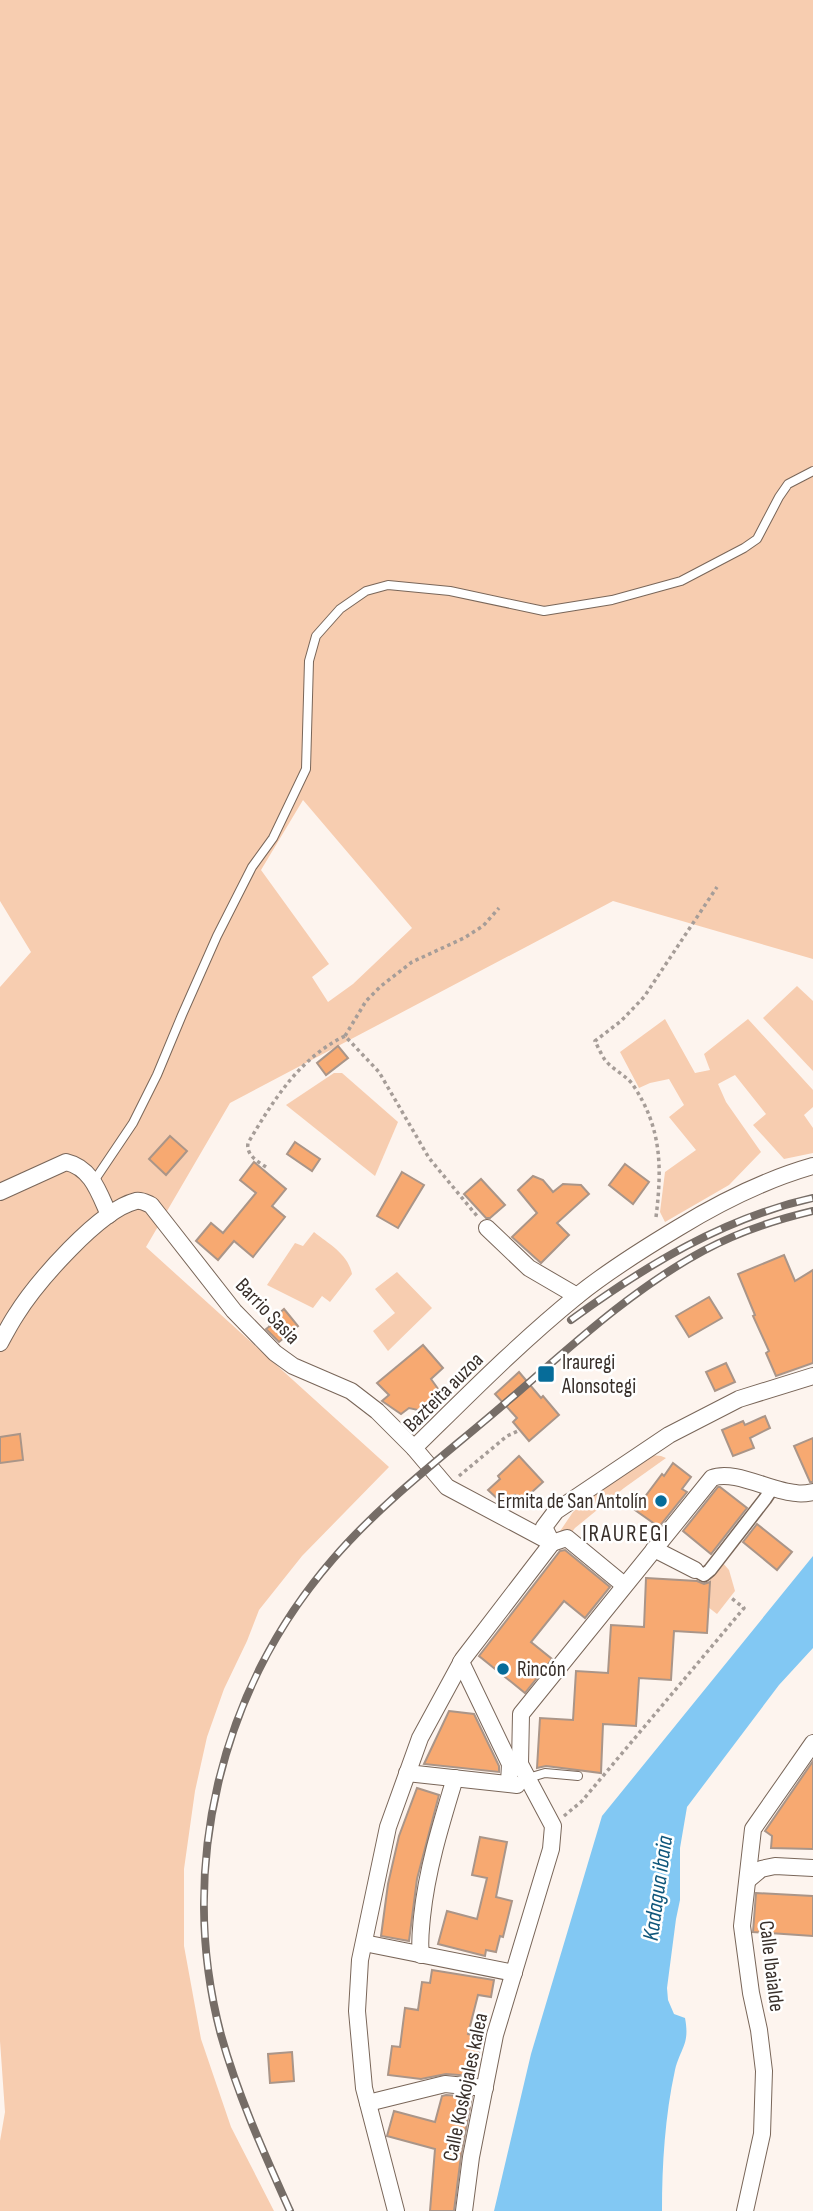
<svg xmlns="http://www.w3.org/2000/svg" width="813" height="2211" viewBox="0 0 813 2211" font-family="'Sofia Sans Condensed',sans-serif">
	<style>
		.green { fill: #f7cdb0; fill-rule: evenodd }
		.water { fill: #82c8f3 }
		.building { fill: #f7a971; stroke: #aa9588; stroke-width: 2 }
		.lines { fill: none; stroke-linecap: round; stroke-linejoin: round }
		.service-casing { stroke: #796659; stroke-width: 10 }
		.pedestrian-casing { stroke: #796659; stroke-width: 15 }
		.minor-casing { stroke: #796659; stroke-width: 18 }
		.path { stroke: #a69d98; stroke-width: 3.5; stroke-dasharray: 3.5 3.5; stroke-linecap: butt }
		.service { stroke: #fff; stroke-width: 8 }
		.pedestrian { stroke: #fff; stroke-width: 12 }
		.minor { stroke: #fff; stroke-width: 16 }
		.rail-casing { stroke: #766d67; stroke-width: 8 }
		.rail { stroke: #fff; stroke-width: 5; stroke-dasharray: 16; stroke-linecap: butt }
		.poi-dot { fill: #066c99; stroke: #fff; stroke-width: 2.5 }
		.labels { text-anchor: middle; stroke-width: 5; stroke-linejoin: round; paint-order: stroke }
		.street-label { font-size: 21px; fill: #382f2a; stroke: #fff }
		.poi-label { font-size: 21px; fill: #382f2a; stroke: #fff; text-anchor: start }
		.neighbourhood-label { font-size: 23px; letter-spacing: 2px; fill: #382f2a; stroke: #fff }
		.water-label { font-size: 23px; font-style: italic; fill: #10577b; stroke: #fff }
	</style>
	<rect width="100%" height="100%" fill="#fdf4ee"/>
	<g class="green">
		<path d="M0,0H813V959L613,901L230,1103L146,1247L389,1467L302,1556L259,1610L247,1641L224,1689L207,1737L195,1791L184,1869V1946L201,2039L231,2127L274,2211H0V2141L5,2112L0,2041V987L31,952L0,901ZM303,800L412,928L353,984L328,1002L312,977L329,964L261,870Z"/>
		<path d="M797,986L813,1001V1071L763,1018Z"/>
		<path d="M665,1019L695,1073L710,1070L704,1054L748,1019L813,1090V1107L804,1115L813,1128V1153L784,1159L753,1125L766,1114L735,1075L718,1084L726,1102L761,1152L729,1185L665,1222L660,1212L665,1172L696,1150L669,1117L684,1105L669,1079L650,1083L639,1088L620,1052Z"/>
		<path d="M334,1073H342L398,1122L375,1176L286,1105Z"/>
		<path d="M314,1232C329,1244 348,1254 352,1274L330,1302L322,1296L313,1308L267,1285L295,1243L303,1246Z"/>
		<path d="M397,1272L432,1308L388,1351L373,1331L395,1313L375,1289Z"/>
		<path d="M651,1455L661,1456L666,1458L624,1488L575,1528L567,1538L552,1543L573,1512L609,1482Z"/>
		<path d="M722,1562L729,1570L735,1591L717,1614L708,1607L710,1575Z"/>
	</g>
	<path class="water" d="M813,1556V1648L779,1685L687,1807L680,1848V1900L676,1919L667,1988L668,2000L674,2014L685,2018C690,2044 681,2047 675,2070C665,2116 662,2164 662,2211H494L531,2054L602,1816Z"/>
	<g class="building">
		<path d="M338,1046L348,1058L326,1075L317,1063Z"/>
		<path d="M170,1136L187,1151L166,1175L149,1159Z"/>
		<path d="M295,1142L320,1159L312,1171L287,1154Z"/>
		<path d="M254,1162L286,1189L272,1206L285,1217L253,1257L234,1241L218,1260L196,1241L211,1223L223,1233L256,1193L240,1180Z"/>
		<path d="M625,1164L649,1182L633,1204L609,1185Z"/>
		<path d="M402,1172L424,1185L398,1228L377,1216Z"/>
		<path d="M533,1176L543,1180L553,1192L563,1184L581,1185L589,1194L557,1223L569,1235L541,1263L512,1237L537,1213L518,1190Z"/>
		<path d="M481,1179L505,1205L490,1218H486L464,1194Z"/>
		<path d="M784,1255L795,1281L813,1270V1363L776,1376L766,1353L769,1351L753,1316L755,1315L738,1274Z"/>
		<path d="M709,1297L722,1318L689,1337L676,1316Z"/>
		<path d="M284,1309L298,1326L279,1342L266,1329L270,1326L268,1323Z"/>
		<path d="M423,1345L443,1368L431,1379L441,1393L427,1412L409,1408L401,1414L382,1401L389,1395L377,1383Z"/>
		<path d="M726,1363L735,1382L715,1391L706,1372Z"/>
		<path d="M519,1372L541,1398L543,1396L559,1415L529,1441L513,1422L517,1418L495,1394Z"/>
		<path d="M765,1416L770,1428L750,1438L754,1448L733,1456L722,1430L743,1421L745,1425Z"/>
		<path d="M20,1434L23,1460L0,1463V1437Z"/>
		<path d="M813,1438V1482H810L794,1446Z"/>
		<path d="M519,1456L543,1482L521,1502L515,1495L504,1505L488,1490L500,1479L498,1476Z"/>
		<path d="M673,1463L691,1477L682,1489L687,1492L659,1527L635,1510L662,1474L664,1476Z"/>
		<path d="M718,1487H720L747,1508L711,1554L683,1531Z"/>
		<path d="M757,1524L792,1552L777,1570L743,1542Z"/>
		<path d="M565,1550L610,1587L585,1618L564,1601L531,1642L552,1659L525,1693L479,1656L560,1551Z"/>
		<path d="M646,1578L697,1581L704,1584L710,1582L707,1633L674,1631L671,1680L639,1678L636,1726L603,1724L601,1773L546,1766L537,1768L540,1718L573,1720L576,1671L608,1673L611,1625L644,1627Z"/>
		<path d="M449,1711L474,1714L499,1766V1772L424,1764Z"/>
		<path d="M813,1761V1849L771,1848L772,1836L765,1831Z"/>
		<path d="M417,1788L439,1795L417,1879L409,1941L381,1936L388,1884L399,1836Z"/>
		<path d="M480,1837L507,1842L496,1897L512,1901L503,1937L500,1936L496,1952L486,1950L485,1956L438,1944L447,1911L477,1919L487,1878L472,1875Z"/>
		<path d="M756,1893L813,1896V1936L753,1932Z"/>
		<path d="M432,1970L494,1980L491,1997L478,1995L468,2034L483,2038L472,2076L446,2074L421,2079L388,2075L392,2046L400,2047L405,2008L418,2010L422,1982L430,1983Z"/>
		<path d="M292,2052L294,2081L270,2083L268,2054Z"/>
		<path d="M446,2095L472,2097L461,2156L454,2211H430L435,2149L387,2136L394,2111L435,2122L442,2096Z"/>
	</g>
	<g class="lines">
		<defs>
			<g id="service">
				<path d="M94,1181L133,1123L157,1075L182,1015L217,936L252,867L273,838L306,769L309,661L316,636L340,609L366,591L388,585L450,591L544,611L612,600L681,581L744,548L757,539L779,497L788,484L813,471"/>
				<path d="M528,1778L545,1773L578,1776"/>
			</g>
			<path id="pedestrian" d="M695,1570L704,1575L710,1570L765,1499L773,1487"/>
			<g id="minor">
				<path d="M0,1192L66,1162C92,1168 99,1193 109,1215"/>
				<path d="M487,1228L529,1268L577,1296"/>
				<path d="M0,1343C5,1334 10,1324 16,1315C36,1283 99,1210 136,1201C142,1200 146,1203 151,1205L234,1311L275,1353L293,1366L351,1391L377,1411L414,1448L447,1487L552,1543"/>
				<path d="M414,1448C467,1396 519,1343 577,1296C609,1270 643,1249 678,1228C722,1201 764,1180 813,1166"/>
				<path d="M552,1543L544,1527L556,1511L669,1435L739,1399L813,1376"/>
				<path d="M552,1543L567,1538L624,1585"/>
				<path d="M654,1549L695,1570"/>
				<path d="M461,1662L510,1764L509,1783"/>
				<path d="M407,1773L517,1785"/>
				<path d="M749,1879L761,1869L775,1866L813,1868"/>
				<path d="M364,1943L514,1973"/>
				<path d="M421,1955C419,1942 421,1929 422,1917C427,1869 441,1824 455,1778"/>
				<path d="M368,2103L445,2084L485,2088"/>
				<path d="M396,2211L364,2088L357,2011L360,1960L388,1827L420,1738L463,1659L552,1543"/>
				<path d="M464,2211L471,2157L495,2035L551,1849L553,1826L520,1764L521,1714L712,1478C734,1469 772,1492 796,1493C801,1494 808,1493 813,1492"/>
				<path d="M745,2211L762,2134L764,2071L759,2030L751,1993L742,1926L753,1829L813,1743"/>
			</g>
		</defs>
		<use href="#service" class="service-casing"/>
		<use href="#pedestrian" class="pedestrian-casing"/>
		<use href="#minor" class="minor-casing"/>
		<g class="path">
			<path d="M345,1036L366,1001L381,986L412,962L464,938L483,926L499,908"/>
			<path d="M266,1167C257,1161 246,1155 248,1143C273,1101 299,1058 345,1036L379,1072L429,1158L477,1216"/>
			<path d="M656,1217C662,1168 662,1128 633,1085C626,1075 613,1070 605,1060C601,1054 598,1047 595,1041L621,1021L644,997L717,887"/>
			<path d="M459,1476L507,1436L520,1430"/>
			<path d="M564,1816L582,1801L744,1608L730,1597"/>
		</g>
		<use href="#service" class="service"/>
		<use href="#pedestrian" class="pedestrian"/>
		<use href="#minor" class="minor"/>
		<defs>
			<g id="rail">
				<path d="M571,1320C645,1266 723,1218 813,1198"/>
				<path d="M290,2211C264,2153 238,2096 221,2035C177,1869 220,1689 333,1559C382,1502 445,1455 502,1406C566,1351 629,1291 703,1251C738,1232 775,1220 813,1211"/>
			</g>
		</defs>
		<use href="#rail" class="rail-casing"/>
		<use href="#rail" class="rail"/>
	</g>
	<g class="poi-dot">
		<rect x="537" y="1365" width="18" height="18" rx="3.5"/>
		<circle cx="661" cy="1501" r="7"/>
		<circle cx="503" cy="1669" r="7"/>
	</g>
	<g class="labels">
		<g class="street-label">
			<text transform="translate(268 1311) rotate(46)" y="7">Barrio Sasia</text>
			<text transform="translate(443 1392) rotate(-45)" y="7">Bazteita auzoa</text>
			<text transform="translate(772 1966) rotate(83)" y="7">Calle Ibaialde</text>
			<text transform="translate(465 2087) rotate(-78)" y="7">Calle Koskojales kalea</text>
		</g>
		<g class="poi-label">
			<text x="562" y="1369">Irauregi<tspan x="562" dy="24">Alonsotegi</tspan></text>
			<text x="647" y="1508" text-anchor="end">Ermita de San Antolín</text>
			<text x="517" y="1676">Rincón</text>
		</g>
		<g class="neighbourhood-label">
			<text x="626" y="1541">IRAUREGI</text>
		</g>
		<g class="water-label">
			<text transform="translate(657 1888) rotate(-82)" y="8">Kadagua ibaia</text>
		</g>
	</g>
</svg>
